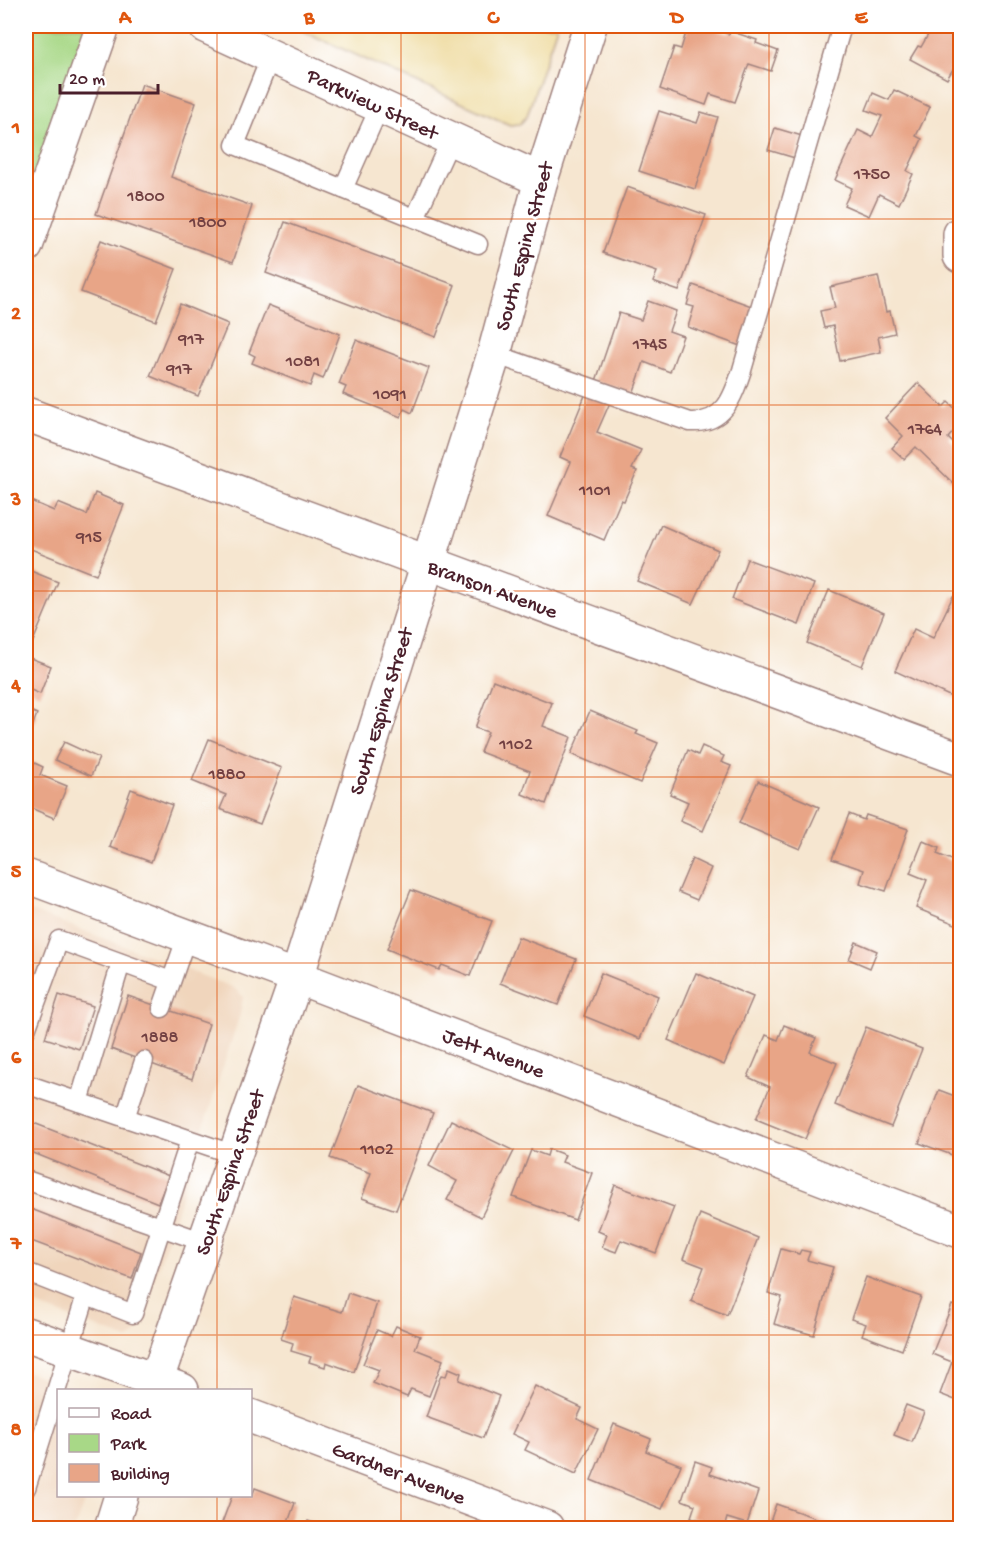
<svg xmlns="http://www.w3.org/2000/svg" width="986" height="1554" viewBox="0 0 986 1554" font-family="'Gochi Hand',sans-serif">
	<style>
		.built { fill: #f0d5bc }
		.green { fill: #a8d887; stroke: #797c59; stroke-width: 1.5 }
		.sand { fill: #eeda9e; stroke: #9c7c64; stroke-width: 1.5 }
		.building { fill: #e8a587 }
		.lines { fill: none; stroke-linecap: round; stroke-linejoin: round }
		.service-casing { stroke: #a0827e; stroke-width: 21 }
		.minor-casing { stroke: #a0827e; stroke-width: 36 }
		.tertiary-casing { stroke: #a0827e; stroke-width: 36 }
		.service { stroke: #fff; stroke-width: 18 }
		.minor { stroke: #fff; stroke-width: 33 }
		.tertiary { stroke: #fff; stroke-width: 33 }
		.grid { fill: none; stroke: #e0560e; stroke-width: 1.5; stroke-opacity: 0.55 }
		.labels { text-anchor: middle; stroke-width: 5; stroke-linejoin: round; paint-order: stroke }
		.number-label { font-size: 18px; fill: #724042 }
		.street-label { font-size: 21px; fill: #4a1f2b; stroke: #fff }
		.neatline { fill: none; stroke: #e0560e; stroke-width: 2 }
		.grid-label { font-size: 20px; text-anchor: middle; font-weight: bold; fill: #e0560e }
	</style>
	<rect width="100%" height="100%" fill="#fff"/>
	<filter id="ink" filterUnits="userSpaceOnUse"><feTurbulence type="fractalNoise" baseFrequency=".0167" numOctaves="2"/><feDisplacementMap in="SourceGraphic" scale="12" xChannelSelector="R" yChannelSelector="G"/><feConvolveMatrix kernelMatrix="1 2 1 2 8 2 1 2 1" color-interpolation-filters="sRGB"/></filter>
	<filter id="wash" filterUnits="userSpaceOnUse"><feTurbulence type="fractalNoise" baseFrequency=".008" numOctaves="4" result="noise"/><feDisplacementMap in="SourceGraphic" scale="24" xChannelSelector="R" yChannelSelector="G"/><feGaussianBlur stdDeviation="1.35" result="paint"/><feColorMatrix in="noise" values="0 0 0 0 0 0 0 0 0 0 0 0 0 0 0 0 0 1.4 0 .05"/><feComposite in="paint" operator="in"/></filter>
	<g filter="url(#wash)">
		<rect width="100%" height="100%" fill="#f6e6d0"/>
		<g class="built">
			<path d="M26,909L232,987L238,991L243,997L240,1014L138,1330L132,1337L128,1339L26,1301Z"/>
			<path d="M26,1371L76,1390H58V1496H86L75,1528H26Z"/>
		</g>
		<path class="green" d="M26,26H104L26,261Z"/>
		<path class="sand" d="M292,26H557L527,116L520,124L510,125Z"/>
		<g id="blocks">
			<g class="building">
				<path d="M688,26H704L729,34L730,31L757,40L756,43L778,51L771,71L749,64L735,102L710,94L706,105L660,89L674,47L681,49Z"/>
				<path d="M933,26H960V73L953,69L947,79L910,59L918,46L921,47Z"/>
				<path d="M142,84L196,103L171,177L252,206L233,262L96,214Z"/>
				<path d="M894,90L930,107L916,136L922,139L907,171L913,174L899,204L879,194L869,216L844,205L852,188L835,180L858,130L872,137L882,116L866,110L873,93L889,100Z"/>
				<path d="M659,111L697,123L701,112L718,117L695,189L639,171Z"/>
				<path d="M775,128L802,136L795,158L768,150Z"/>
				<path d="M627,187L706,215L679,291L653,282L657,272L603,253Z"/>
				<path d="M285,222L455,285L436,337L266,273Z"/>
				<path d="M101,240L176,269L156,321L81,292Z"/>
				<path d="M878,276L886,312L890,311L895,333L878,337L881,352L840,361L833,326L824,328L820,311L835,308L830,287Z"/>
				<path d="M693,285L757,308L743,347L688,327L694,307L687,305Z"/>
				<path d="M648,301L676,311L669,331L683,336L670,372L644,362L633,394L596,381L619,313L641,320Z"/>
				<path d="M180,304L228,324L198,396L150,376Z"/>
				<path d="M268,305L340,334L323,379L314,375L310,386L252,363L255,356L249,353Z"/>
				<path d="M356,340L429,368L412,413L404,409L401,417L343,394L346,387L339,384Z"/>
				<path d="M918,383L943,407L948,402L960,413V424L948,438L960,450V490L916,447L904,459L892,448L903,436L885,418Z"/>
				<path d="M588,388L612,398L597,432L641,450L632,469L637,471L624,501L621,500L604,540L548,516L571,462L560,457Z"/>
				<path d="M95,493L124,505L96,575L26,547V499L54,511L58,503L87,515Z"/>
				<path d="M661,525L718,550L693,604L637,581Z"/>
				<path d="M747,559L814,584L799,625L732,599Z"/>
				<path d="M26,569L58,582L29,651L26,649Z"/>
				<path d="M829,590L884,613L862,666L807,643Z"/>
				<path d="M953,596L960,600V701L895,671L914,629L933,638Z"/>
				<path d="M30,658L51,666L40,694L26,688V671Z"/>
				<path d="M493,680L552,703L543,726L571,737L546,804L522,794L530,771L480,752L488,732L475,728Z"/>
				<path d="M26,709L37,714L26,743Z"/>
				<path d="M590,711L638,731L636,734L658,743L640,783L571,754Z"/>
				<path d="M209,739L282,768L260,824L220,809L226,795L192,781Z"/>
				<path d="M64,742L99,758L91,776L55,760Z"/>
				<path d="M702,746L724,756L721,762L731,766L703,831L680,821L688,802L670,794L688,750L698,755Z"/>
				<path d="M26,759L43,767L40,775L67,786L54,818L26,806Z"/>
				<path d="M758,781L819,807L800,849L739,823Z"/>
				<path d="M131,789L172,805L151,862L110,847Z"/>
				<path d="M849,814L864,820L866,815L908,829L886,891L860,883L864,870L832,859Z"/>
				<path d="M923,841L939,848L937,854L952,860L956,849L960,851V926L916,908L927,880L910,873Z"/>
				<path d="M692,859L711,868L697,900L678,892Z"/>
				<path d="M411,890L492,921L470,976L442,965L439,970L387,949Z"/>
				<path d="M518,937L576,959L558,1005L500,983Z"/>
				<path d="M856,942L877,951L870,968L849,959Z"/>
				<path d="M601,973L658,996L640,1039L584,1016Z"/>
				<path d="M696,973L753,997L724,1065L668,1040Z"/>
				<path d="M59,995L93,1006L79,1049L45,1038Z"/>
				<path d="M128,996L209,1024L192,1079L111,1049Z"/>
				<path d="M784,1025L816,1038L810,1052L837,1063L805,1139L756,1119L770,1087L748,1077L766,1035L778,1040Z"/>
				<path d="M866,1027L922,1049L891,1127L835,1105Z"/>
				<path d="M358,1085L433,1113L396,1210L362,1198L371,1173L330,1158Z"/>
				<path d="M939,1090L960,1098V1158L919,1143Z"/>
				<path d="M26,1120L169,1176L158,1203L26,1150Z"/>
				<path d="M451,1120L514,1151L481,1217L447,1200L457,1181L429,1166Z"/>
				<path d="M549,1149L565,1155L562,1162L592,1173L575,1220L513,1197L531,1150L547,1156Z"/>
				<path d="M615,1185L674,1207L656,1253L621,1240L616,1252L602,1247L607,1235L598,1231Z"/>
				<path d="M26,1207L141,1252L132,1279L26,1239Z"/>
				<path d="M700,1214L758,1238L727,1315L691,1301L704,1267L683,1259Z"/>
				<path d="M781,1249L799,1254L801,1250L810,1252L807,1260L833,1267L814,1335L774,1324L782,1297L768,1293Z"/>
				<path d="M866,1277L921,1297L902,1350L862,1335L866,1324L851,1319Z"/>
				<path d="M348,1293L377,1303L354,1372L326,1362L325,1367L309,1362L311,1357L291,1351L293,1343L281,1339L294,1297L342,1312Z"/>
				<path d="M952,1305L960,1308V1402L940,1394L952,1362L932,1354Z"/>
				<path d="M396,1326L420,1336L415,1349L443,1360L429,1396L411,1389L407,1397L373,1383L379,1370L363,1364L377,1330L391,1336Z"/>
				<path d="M449,1368L461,1373L459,1380L499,1396L483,1438L426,1417L441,1375L446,1376Z"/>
				<path d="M535,1386L582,1408L577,1419L598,1429L576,1474L525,1450L529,1442L512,1434Z"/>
				<path d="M906,1405L924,1412L912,1442L894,1435Z"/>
				<path d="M614,1424L651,1439L646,1451L681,1465L662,1509L591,1480Z"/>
				<path d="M695,1461L712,1467L710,1474L758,1491L747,1524L727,1518L724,1528L691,1517L695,1505L682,1500Z"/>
				<path d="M255,1488L295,1503L286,1528H220L232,1496H252Z"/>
				<path d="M776,1504L844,1528H768Z"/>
				<path d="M308,1521L329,1528H305Z"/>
			</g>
		</g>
	</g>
	<g filter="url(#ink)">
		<use href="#blocks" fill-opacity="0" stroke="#a0827e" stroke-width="1.5"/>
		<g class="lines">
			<defs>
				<g id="service">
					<path d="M271,56L235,145L478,244"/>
					<path d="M343,189L380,106"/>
					<path d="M415,218L451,139"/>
					<path d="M494,354L690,422C724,424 733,397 742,370L842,26"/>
					<path d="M162,1008L187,936"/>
					<path d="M26,1030L59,940L171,981"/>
					<path d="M26,1084L235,1155"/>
					<path d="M79,1102L121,963"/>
					<path d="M125,1118L144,1061"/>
					<path d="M26,1180L204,1242"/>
					<path d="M26,1272L133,1314L190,1140"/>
					<path d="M26,1488L86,1295"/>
				</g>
				<g id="minor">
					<path d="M205,26L541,180"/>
					<path d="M960,234V256"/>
					<path d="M26,246L103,26"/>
					<path d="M26,414L960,759"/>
					<path d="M26,876L297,977L960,1231"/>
					<path d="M26,1334L182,1390"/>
					<path d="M250,1416L547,1528"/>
				</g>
				<g id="tertiary">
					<path d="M153,1390L297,977L494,354L541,180L590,26"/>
					<path d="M111,1528L121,1496"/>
				</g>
			</defs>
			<use href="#service" class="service-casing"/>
			<use href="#minor" class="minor-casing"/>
			<use href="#tertiary" class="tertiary-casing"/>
			<use href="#service" class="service"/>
			<use href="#minor" class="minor"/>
			<use href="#tertiary" class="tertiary"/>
		</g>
	</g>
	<path class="grid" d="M217,26V1390M401,26V1528M585,26V1528M769,26V1528M26,219H960M26,405H960M26,591H960M26,777H960M26,963H960M26,1149H960M26,1335H960M217,1496V1528"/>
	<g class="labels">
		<g class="number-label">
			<text x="872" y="179">1750</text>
			<text x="146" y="201">1800</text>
			<text x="208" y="227">1800</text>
			<text x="191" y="344">917</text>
			<text x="650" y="349">1745</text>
			<text x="303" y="366">1081</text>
			<text x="179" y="374">917</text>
			<text x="390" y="399">1091</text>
			<text x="925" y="434">1764</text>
			<text x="595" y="495">1101</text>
			<text x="89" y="542">915</text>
			<text x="516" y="749">1102</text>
			<text x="227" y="779">1880</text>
			<text x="160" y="1042">1888</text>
			<text x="377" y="1154">1102</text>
		</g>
		<g class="street-label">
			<text transform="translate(373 103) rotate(25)" y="7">Parkview Street</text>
			<text transform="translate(523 246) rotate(-75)" y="7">South Espina Street</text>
			<text transform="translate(493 588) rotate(20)" y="7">Branson Avenue</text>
			<text transform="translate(380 711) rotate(-73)" y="7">South Espina Street</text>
			<text transform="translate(494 1052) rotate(21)" y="7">Jett Avenue</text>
			<text transform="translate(229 1172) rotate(-71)" y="7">South Espina Street</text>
			<text transform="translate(399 1472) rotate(21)" y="7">Gardner Avenue</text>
		</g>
	</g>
	<rect width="986" height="1554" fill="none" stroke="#fff" stroke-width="66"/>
	<rect x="57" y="1389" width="195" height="108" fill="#ffffff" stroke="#b7a5aa" stroke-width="1.5"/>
	<rect x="69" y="1408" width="30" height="9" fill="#ffffff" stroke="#b7a5aa" stroke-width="1.5"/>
	<text x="111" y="1419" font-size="18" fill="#4a1f2b">Road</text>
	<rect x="69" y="1434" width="30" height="18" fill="#a8d887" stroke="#b7a5aa" stroke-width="1.5"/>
	<text x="111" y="1449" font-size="18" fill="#4a1f2b">Park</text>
	<rect x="69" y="1464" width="30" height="18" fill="#e8a587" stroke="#b7a5aa" stroke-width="1.5"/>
	<text x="111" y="1479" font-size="18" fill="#4a1f2b">Building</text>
	<path d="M60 84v9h98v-9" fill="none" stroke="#4a1f2b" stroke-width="3"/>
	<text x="69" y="84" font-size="18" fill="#4a1f2b" stroke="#ffffff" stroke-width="4.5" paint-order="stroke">20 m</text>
	<rect x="33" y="33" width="920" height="1488" class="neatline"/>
	<g class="grid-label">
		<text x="125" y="23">A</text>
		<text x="309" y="23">B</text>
		<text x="493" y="23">C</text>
		<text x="677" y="23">D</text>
		<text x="861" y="23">E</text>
		<text x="16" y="133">1</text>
		<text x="16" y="319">2</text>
		<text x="16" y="505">3</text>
		<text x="16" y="691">4</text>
		<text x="16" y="877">5</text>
		<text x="16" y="1063">6</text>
		<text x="16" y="1249">7</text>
		<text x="16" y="1435">8</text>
	</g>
</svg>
